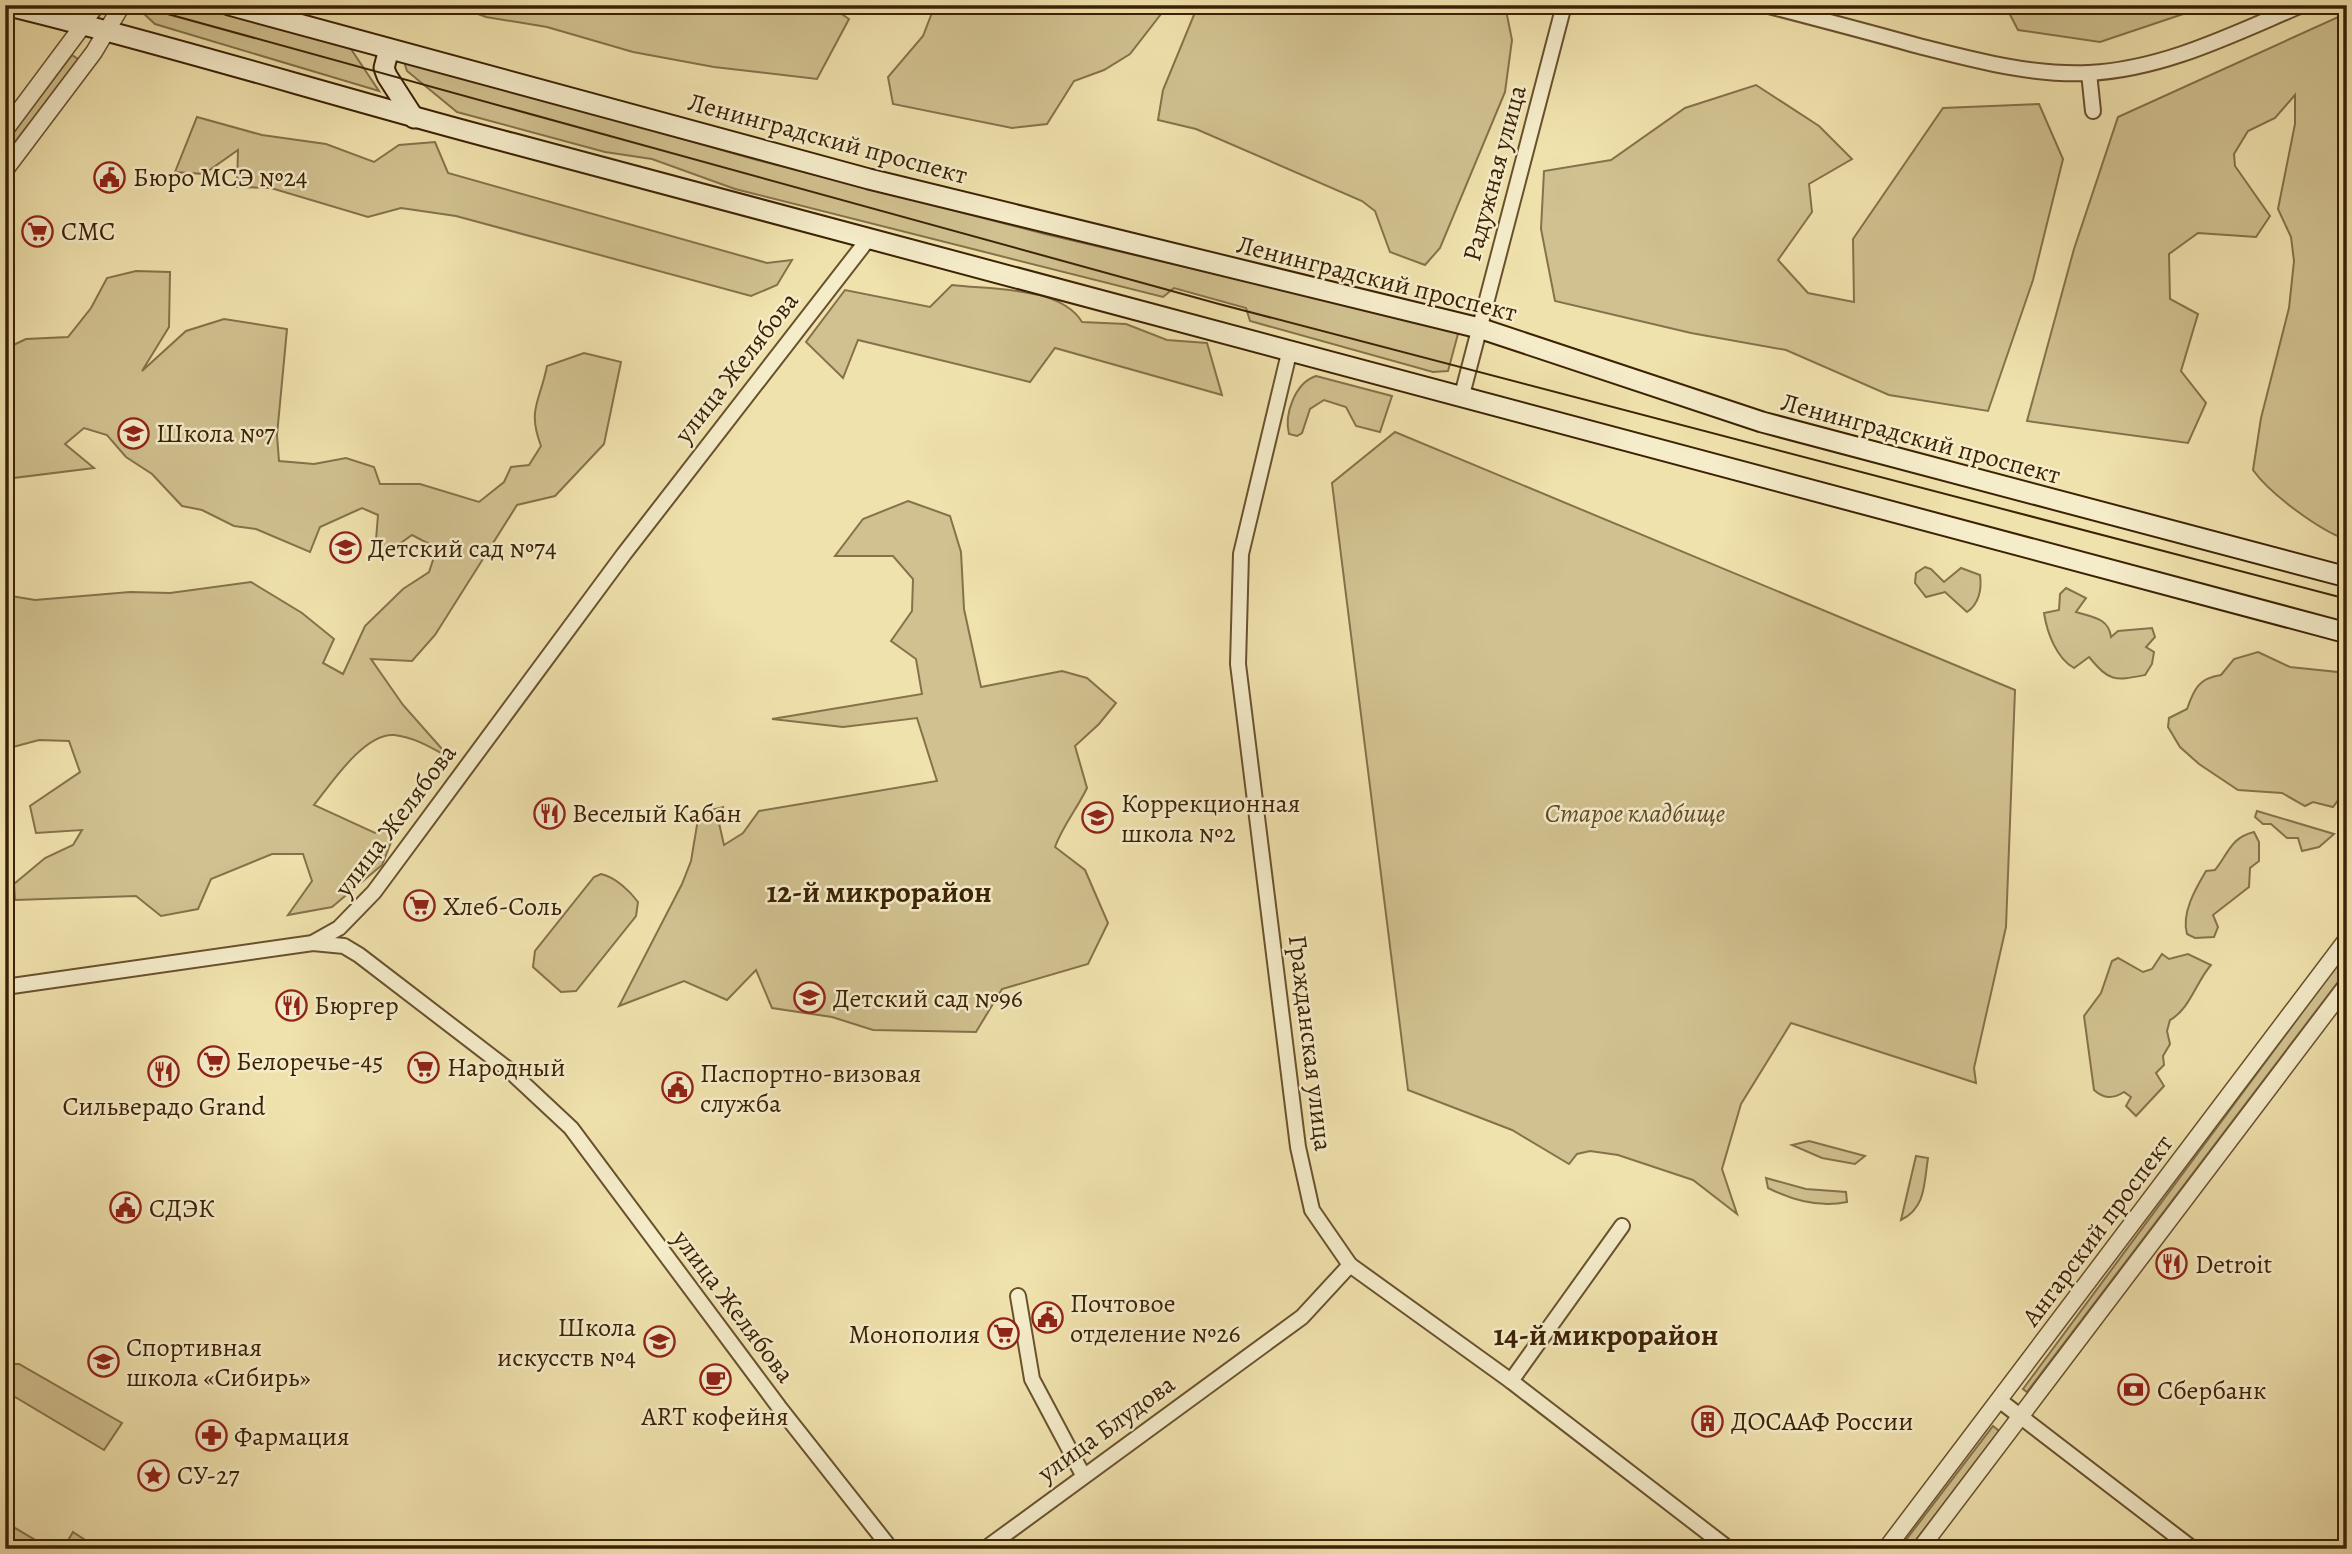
<svg xmlns="http://www.w3.org/2000/svg" width="2352" height="1554" viewBox="0 0 2352 1554" font-family="Alegreya,serif">
	<style>
		.green { fill: #d1c190; stroke: #86714a; stroke-width: 2 }
		.lines { fill: none; stroke-linecap: round; stroke-linejoin: round }
		.minor-casing { stroke: #69512e; stroke-width: 18 }
		.tertiary-casing { stroke: #69512e; stroke-width: 19 }
		.secondary-casing { stroke: #3c2104; stroke-width: 23 }
		.minor { stroke: #f5ecca; stroke-width: 14 }
		.tertiary { stroke: #f5ecca; stroke-width: 16 }
		.secondary { stroke: #f5ecca; stroke-width: 19 }
		.tram { stroke: #3c2104; stroke-width: 2 }
		.labels { text-anchor: middle; stroke-width: 5; stroke-linejoin: round; paint-order: stroke }
		.street-label { font-size: 26px; fill: #3c2104; stroke: #f5ecca }
		.poi-label { font-size: 26px; fill: #3c2104; stroke: #f5ecca; text-anchor: start }
		.park-label { font-size: 26px; font-style: italic; fill: #614927; stroke: #f5ecca }
		.quarter-label { font-size: 30px; font-weight: bold; fill: #3c2104; stroke: #f5ecca }
	</style>
	<rect width="100%" height="100%" fill="#f0e2ad"/>
	<filter id="stains"><feTurbulence type="fractalNoise" baseFrequency=".00286" numOctaves="4"/><feColorMatrix values="0 0 0 0 .2 0 0 0 0 .09 0 0 0 0 .02 0 0 0 .5 -.17"/></filter>
	<radialGradient id="worn" r=".72"><stop offset=".6" stop-color="#630" stop-opacity="0"/><stop offset="1" stop-color="#630" stop-opacity=".3"/></radialGradient>
	<g class="green">
		<path d="M145,5H204L351,49L379,91L155,24L143,13Z"/>
		<path d="M454,5H828L849,19L817,79L714,67L633,52L547,27L486,17Z"/>
		<path d="M935,5H1168L1130,54L1104,70L1074,81L1047,124L1012,128L893,104L888,77L923,36Z"/>
		<path d="M1198,5H1505L1512,40L1505,92L1440,248L1425,265L1390,252L1375,211L1362,201L1196,129L1158,120L1163,90Z"/>
		<path d="M2005,5H2210L2100,42L2018,30Z"/>
		<path d="M2347,13V540C2319,530 2270,494 2253,470L2261,418L2289,308L2294,261L2291,237L2278,209L2295,124V95L2275,118L2248,131L2234,154L2235,166L2270,216L2256,237L2198,233L2169,254L2170,299L2198,314L2181,371L2206,403L2188,443L2027,421L2074,249L2118,117Z"/>
		<path d="M72,55L78,59L5,155V143Z"/>
		<path d="M408,61L757,160L1045,234L1451,329L1458,334L1448,371L1433,372L1250,321L1246,308L1174,288L1163,297L735,189L652,159L605,152L457,112L407,71L405,65Z"/>
		<path d="M1756,85L1819,126L1852,159L1809,184L1812,212L1778,260L1808,293L1854,302L1853,239L1943,108L2039,104L2063,159L2033,280L1988,411L1889,395L1786,350L1691,333L1555,301L1541,229L1544,171L1611,160L1685,108Z"/>
		<path d="M197,117L262,135L326,144L374,162L399,145L435,142L448,173L767,263L792,260L777,285L751,296L456,216L401,208L368,217L271,188L237,187L238,150L204,174L175,172Z"/>
		<path d="M136,271L170,272L169,327L142,371L186,331L224,319L287,329L277,435L279,461L314,464L346,458L374,467L380,484H420L479,502L504,482L511,467L529,465L541,446C527,409 540,402 547,366L584,353L621,362L604,444L555,496L517,505L435,635L412,661L371,659L403,705L450,758C432,748 414,737 394,735C364,733 331,784 314,805L375,833L400,820L382,865L332,907L288,915L312,881L303,854H272L211,879L198,909L161,916L136,896L15,900L14,884L45,858L73,845L82,830L36,833L30,806L80,772L69,741L39,740L13,747L5,720V595L35,600L130,592L170,593L251,582L302,613L334,639L323,663L343,674L365,626L403,589L429,572L437,548L412,535L384,555L376,540L378,515L362,508L320,527L310,552L256,529L234,526L202,510L182,506L152,474L126,457L107,435L84,428L65,444L94,468L5,479V349L26,339L68,337L91,308L107,278Z"/>
		<path d="M952,285C992,290 1060,286 1082,322L1126,324L1167,340L1207,343L1222,395L1055,348L1030,382L858,340L843,378L806,342L845,290L930,307Z"/>
		<path d="M1316,376L1392,396L1380,432L1356,426L1346,407L1324,400L1310,409L1302,433L1297,436L1289,434C1284,414 1295,383 1316,376Z"/>
		<path d="M1395,432L2015,690L2006,927L1974,1068L1976,1083L1791,1023L1741,1104L1722,1169L1737,1214L1693,1180L1618,1155L1590,1151L1577,1154L1569,1164L1512,1130L1408,1090L1332,483Z"/>
		<path d="M908,501L950,516L961,552L964,609L981,687L1062,671L1087,678L1116,703L1099,724L1075,746L1087,788C1077,809 1063,825 1055,847L1085,870L1108,923L1088,964L1002,989L976,1032L873,1030L832,1017L772,1008L756,970L727,1000L684,981L619,1006L682,884L691,861L699,813L723,807L719,823L724,845L743,833L759,811L937,781L917,718L843,727L772,719L922,694L916,659L891,641L912,611L913,579L893,556H835L863,519Z"/>
		<path d="M1925,567L1931,569L1944,582L1961,568L1980,575C1982,589 1979,604 1967,612L1945,592L1926,597L1915,583L1916,573Z"/>
		<path d="M2066,588L2086,598L2076,612C2092,617 2109,618 2111,637L2118,631L2152,628L2155,637L2146,647L2154,652L2152,664L2145,675C2114,681 2110,682 2089,657L2074,668C2056,658 2047,632 2044,613L2059,610L2060,594Z"/>
		<path d="M2258,652L2290,667L2347,673V788L2333,807L2313,802L2305,806L2282,793L2238,790L2199,764L2180,747L2168,727L2169,718L2187,709C2194,689 2199,678 2221,675L2234,659Z"/>
		<path d="M2257,811L2334,834L2319,847L2302,851L2298,838H2287L2271,824H2263L2255,817Z"/>
		<path d="M2254,832L2259,842V861L2250,868L2249,887L2213,915L2218,927L2214,937L2195,938L2187,934C2181,913 2196,888 2206,871L2215,870C2229,853 2230,838 2254,832Z"/>
		<path d="M601,874C615,877 630,891 638,902L636,916L576,991L561,992L533,967L535,951L594,877Z"/>
		<path d="M2347,952V970L2027,1392L2023,1389Z"/>
		<path d="M2162,954L2169,959L2188,954L2211,965C2196,982 2190,1009 2170,1020L2167,1031L2170,1044L2163,1056L2164,1065L2156,1073L2164,1086L2136,1116L2126,1106L2131,1097L2124,1092C2113,1099 2104,1099 2094,1090L2084,1016L2101,993L2112,961L2118,958L2143,972L2152,969Z"/>
		<path d="M1809,1141L1865,1156L1855,1164L1822,1158L1792,1145Z"/>
		<path d="M1916,1156L1928,1158C1924,1183 1926,1208 1901,1220Z"/>
		<path d="M1766,1178L1806,1189L1846,1192L1847,1202C1820,1208 1792,1200 1768,1188Z"/>
		<path d="M5,1364H19L122,1423L104,1450L5,1391Z"/>
		<path d="M1993,1426L1999,1431L1909,1549H1899Z"/>
		<path d="M5,1522L47,1547L46,1549H5Z"/>
		<path d="M73,1532L99,1549H63Z"/>
	</g>
	<g class="lines">
		<defs>
			<g id="minor">
				<path d="M1765,5C1815,18 1865,31 1915,45C1971,59 2031,76 2089,73C2165,69 2233,34 2302,5"/>
				<path d="M84,24L97,5"/>
				<path d="M2089,73L2093,111"/>
				<path d="M1290,349L1241,554L1238,664L1298,1147L1312,1210L1350,1265L1511,1381L1729,1549"/>
				<path d="M1462,395L1564,5"/>
				<path d="M314,942L339,928L374,892L624,554L869,238"/>
				<path d="M5,987L313,943L344,946L359,955L509,1070L571,1128L779,1407L891,1549"/>
				<path d="M1018,1296L1032,1379L1083,1475"/>
				<path d="M1511,1381L1622,1226"/>
				<path d="M1999,1400L2193,1549"/>
				<path d="M985,1549L1302,1317L1350,1265"/>
			</g>
			<g id="tertiary">
				<path d="M5,130L84,24"/>
				<path d="M5,170L94,52L122,5"/>
				<path d="M1886,1549L2347,939"/>
				<path d="M1920,1549L2347,985"/>
			</g>
			<g id="secondary">
				<path d="M5,5C175,46 342,99 511,143C1123,303 1734,471 2347,633"/>
				<path d="M229,5L869,179L1479,328L1762,422L2347,577"/>
				<path d="M389,49L384,68L387,76L414,118"/>
			</g>
		</defs>
		<use href="#minor" class="minor-casing"/>
		<use href="#tertiary" class="tertiary-casing"/>
		<use href="#secondary" class="secondary-casing"/>
		<use href="#minor" class="minor"/>
		<use href="#tertiary" class="tertiary"/>
		<use href="#secondary" class="secondary"/>
		<path class="tram" d="M135,5L1219,304L2347,599"/>
	</g>
	<defs>
		<symbol id="civic-ring" viewBox="-11 -11 22 22"><circle r="9.5" fill="#f5ecca" stroke="#8f2418" stroke-width="1.5"/><path d="M-.6-6.5H3V-4.5H.6V-3L4-1V1h2V6H-6V1h2V-1L-.6-3ZM-1.2 2.5V6h2.4V2.5Z" fill="#8f2418"/></symbol>
		<symbol id="supermarket-ring" viewBox="-11 -11 22 22"><circle r="9.5" fill="#f5ecca" stroke="#8f2418" stroke-width="1.5"/><path d="M-6-5.5h2.5l.6 2H6L4.5 2H-2.5L-4.4-4H-6ZM-1.5 3.2a1.3 1.3 0 1 0 .1 0ZM3 3.2a1.3 1.3 0 1 0 .1 0Z" fill="#8f2418"/></symbol>
		<symbol id="school-ring" viewBox="-11 -11 22 22"><circle r="9.5" fill="#f5ecca" stroke="#8f2418" stroke-width="1.5"/><path d="M0-5L7-2L0 1L-7-2ZM-4 1L0 2.5L4 1V4Q0 6-4 4Z" fill="#8f2418"/></symbol>
		<symbol id="restaurant-ring" viewBox="-11 -11 22 22"><circle r="9.5" fill="#f5ecca" stroke="#8f2418" stroke-width="1.5"/><path d="M-5-6h1v4h1v-4h1v4h1v-4h1v5L-1.5 .5V6h-2V.5L-5-1ZM5-6V6H3V1.5H1.5Q1.5-4 5-6Z" fill="#8f2418"/></symbol>
		<symbol id="cafe-ring" viewBox="-11 -11 22 22"><circle r="9.5" fill="#f5ecca" stroke="#8f2418" stroke-width="1.5"/><path d="M-5.5-4.5H6V0H3Q3 3.5 0 3.5H-2.5Q-5.5 3.5-5.5 0ZM3-3.2v2h1.7v-2ZM-6 4.5H4V6H-6Z" fill="#8f2418"/></symbol>
		<symbol id="bank-ring" viewBox="-11 -11 22 22"><circle r="9.5" fill="#f5ecca" stroke="#8f2418" stroke-width="1.5"/><path d="M-6-4H6V4H-6ZM0-2.3a2.3 2.3 0 1 0 0 4.6a2.3 2.3 0 1 0 0-4.6Z" fill="#8f2418"/></symbol>
		<symbol id="building-ring" viewBox="-11 -11 22 22"><circle r="9.5" fill="#f5ecca" stroke="#8f2418" stroke-width="1.5"/><path d="M-4-6H4V6H1V3H-1V6H-4ZM-2.5-4.3h1.7v1.8h-1.7ZM.8-4.3h1.7v1.8H.8ZM-2.5-1h1.7V.8h-1.7ZM.8-1h1.7V.8H.8Z" fill="#8f2418"/></symbol>
		<symbol id="pharmacy-ring" viewBox="-11 -11 22 22"><circle r="9.5" fill="#f5ecca" stroke="#8f2418" stroke-width="1.5"/><path d="M-2-6h4v4h4v4h-4v4h-4v-4h-4v-4h4Z" fill="#8f2418"/></symbol>
		<symbol id="sight-ring" viewBox="-11 -11 22 22"><circle r="9.5" fill="#f5ecca" stroke="#8f2418" stroke-width="1.5"/><path d="M0-6L1.8-2.2L6-1.7L2.9 1.2L3.7 5.4L0 3.3L-3.7 5.4L-2.9 1.2L-6-1.7L-1.8-2.2Z" fill="#8f2418"/></symbol>
	</defs>
	<g fill-rule="evenodd">
		<use href="#civic-ring" x="92" y="160" width="35" height="35"/>
		<use href="#supermarket-ring" x="20" y="214" width="35" height="35"/>
		<use href="#school-ring" x="116" y="416" width="35" height="35"/>
		<use href="#school-ring" x="328" y="530" width="35" height="35"/>
		<use href="#restaurant-ring" x="532" y="796" width="35" height="35"/>
		<use href="#school-ring" x="1080" y="800" width="35" height="35"/>
		<use href="#supermarket-ring" x="402" y="888" width="35" height="35"/>
		<use href="#school-ring" x="792" y="980" width="35" height="35"/>
		<use href="#restaurant-ring" x="274" y="988" width="35" height="35"/>
		<use href="#supermarket-ring" x="196" y="1044" width="35" height="35"/>
		<use href="#supermarket-ring" x="406" y="1050" width="35" height="35"/>
		<use href="#restaurant-ring" x="146" y="1054" width="35" height="35"/>
		<use href="#civic-ring" x="660" y="1070" width="35" height="35"/>
		<use href="#civic-ring" x="108" y="1190" width="35" height="35"/>
		<use href="#restaurant-ring" x="2154" y="1246" width="35" height="35"/>
		<use href="#civic-ring" x="1030" y="1300" width="35" height="35"/>
		<use href="#supermarket-ring" x="986" y="1316" width="35" height="35"/>
		<use href="#school-ring" x="642" y="1324" width="35" height="35"/>
		<use href="#school-ring" x="86" y="1344" width="35" height="35"/>
		<use href="#cafe-ring" x="698" y="1362" width="35" height="35"/>
		<use href="#bank-ring" x="2116" y="1372" width="35" height="35"/>
		<use href="#building-ring" x="1690" y="1404" width="35" height="35"/>
		<use href="#pharmacy-ring" x="194" y="1418" width="35" height="35"/>
		<use href="#sight-ring" x="136" y="1458" width="35" height="35"/>
	</g>
	<g class="labels">
		<g class="street-label">
			<text transform="translate(828 138) rotate(15)" y="9">Ленинградский проспект</text>
			<text transform="translate(1494 173) rotate(-75)" y="9">Радужная улица</text>
			<text transform="translate(1377 278) rotate(14)" y="9">Ленинградский проспект</text>
			<text transform="translate(736 367) rotate(-52)" y="9">улица Желябова</text>
			<text transform="translate(1921 438) rotate(15)" y="9">Ленинградский проспект</text>
			<text transform="translate(395 820) rotate(-53)" y="9">улица Желябова</text>
			<text transform="translate(1311 1043) rotate(83)" y="9">Гражданская улица</text>
			<text transform="translate(2097 1230) rotate(-53)" y="9">Ангарский проспект</text>
			<text transform="translate(734 1306) rotate(53)" y="9">улица Желябова</text>
			<text transform="translate(1106 1428) rotate(-36)" y="9">улица Блудова</text>
		</g>
		<g class="poi-label">
			<text x="133" y="186">Бюро МСЭ №24</text>
			<text x="61" y="240">СМС</text>
			<text x="156" y="442">Школа №7</text>
			<text x="368" y="557">Детский сад №74</text>
			<text x="1121" y="812">Коррекционная<tspan x="1121" dy="30">школа №2</tspan></text>
			<text x="572" y="822">Веселый Кабан</text>
			<text x="443" y="915">Хлеб-Соль</text>
			<text x="833" y="1007">Детский сад №96</text>
			<text x="314" y="1014">Бюргер</text>
			<text x="236" y="1070">Белоречье-45</text>
			<text x="447" y="1076">Народный</text>
			<text x="700" y="1082">Паспортно-визовая<tspan x="700" dy="30">служба</tspan></text>
			<text x="164" y="1115" text-anchor="middle">Сильверадо Grand</text>
			<text x="149" y="1217">СДЭК</text>
			<text x="2195" y="1273">Detroit</text>
			<text x="1070" y="1312">Почтовое<tspan x="1070" dy="30">отделение №26</tspan></text>
			<text x="636" y="1336" text-anchor="end">Школа<tspan x="636" dy="30">искусств №4</tspan></text>
			<text x="980" y="1343" text-anchor="end">Монополия</text>
			<text x="126" y="1356">Спортивная<tspan x="126" dy="30">школа «Сибирь»</tspan></text>
			<text x="2157" y="1399">Сбербанк</text>
			<text x="715" y="1425" text-anchor="middle">ART кофейня</text>
			<text x="1731" y="1430">ДОСААФ России</text>
			<text x="234" y="1445">Фармация</text>
			<text x="177" y="1484">СУ-27</text>
		</g>
		<g class="park-label">
			<text x="1635" y="822">Старое кладбище</text>
		</g>
		<g class="quarter-label">
			<text x="879" y="902">12-й микрорайон</text>
			<text x="1606" y="1345">14-й микрорайон</text>
		</g>
	</g>
	<rect width="2352" height="1554" fill="none" stroke="#f0e2ad" stroke-width="28"/>
	<rect x="7" y="7" width="2338" height="1540" fill="none" stroke="#3c2104" stroke-width="3.5"/>
	<rect x="14" y="14" width="2324" height="1526" fill="none" stroke="#3c2104" stroke-width="2"/>
	<rect width="100%" height="100%" filter="url(#stains)"/>
	<rect width="100%" height="100%" fill="url(#worn)"/>
</svg>
